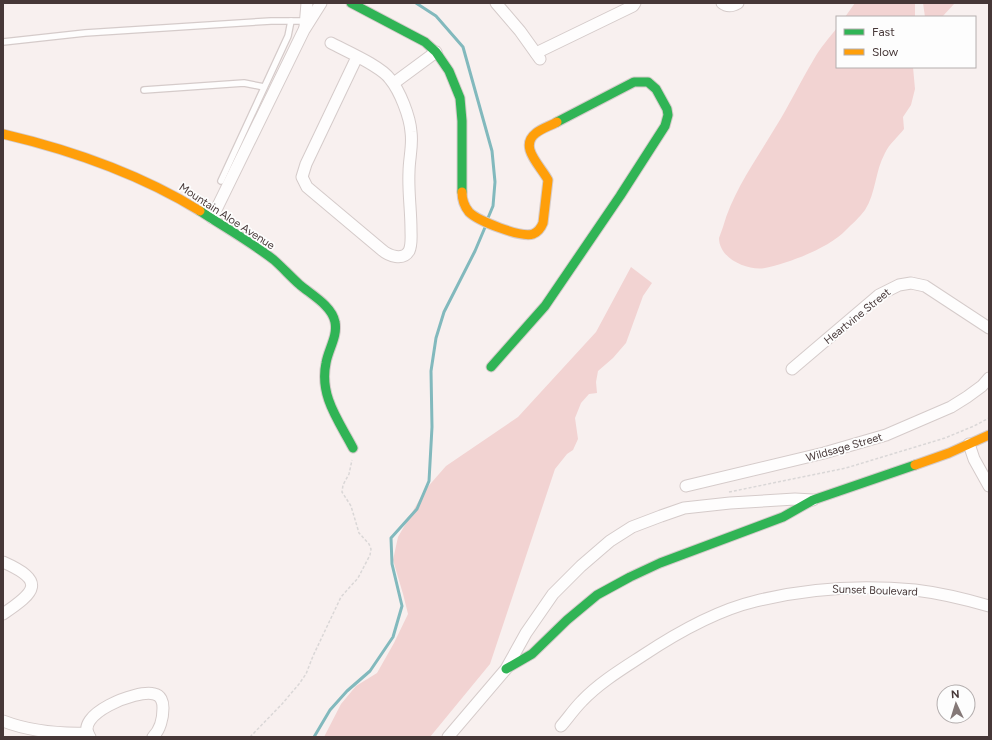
<svg xmlns="http://www.w3.org/2000/svg" width="992" height="740" viewBox="0 0 992 740" font-family="Figtree,sans-serif">
	<style>
		.green { fill: #f2d3d2 }
		.lines { fill: none; stroke-linecap: round; stroke-linejoin: round }
		.stream { stroke: #82b9bd; stroke-width: 3 }
		.lane-casing { stroke: #d5cbca; stroke-width: 8 }
		.street-casing { stroke: #d5cbca; stroke-width: 13 }
		.fast-casing { stroke: #d5cbca; stroke-width: 11 }
		.slow-casing { stroke: #d5cbca; stroke-width: 11 }
		.path { stroke: #dad7d7; stroke-width: 1.5; stroke-dasharray: 3 2; stroke-linecap: butt }
		.lane { stroke: #fefdfd; stroke-width: 5.5 }
		.street { stroke: #fefdfd; stroke-width: 11 }
		.fast { stroke: #30b455; stroke-width: 9 }
		.slow { stroke: #ff9f0a; stroke-width: 9 }
		.labels { text-anchor: middle; stroke-width: 3.5; stroke-linejoin: round; paint-order: stroke }
		.street-label { font-size: 11px; fill: #463737; stroke: #fdfdfd }
	</style>
	<rect width="100%" height="100%" fill="#f8f0ef"/>
	<g class="green">
		<path d="M855,3H915V17H845Z"/>
		<path d="M923,3H955L942,17H925Z"/>
		<path d="M837,28V67H913L915,89L911,105L903,117L904,129C898,137 889,144 885,153C875,171 876,193 865,210C860,217 852,224 846,230C829,248 789,263 765,268C748,271 719,259 719,238C720,235 722,230 723,227C733,191 756,160 775,128C789,106 800,82 814,59C820,48 829,38 837,28Z"/>
		<path d="M631,267L652,283L643,296L626,343L613,358L598,371L596,382L597,393L589,394L581,403L575,418L578,439L573,450L567,454L555,469L490,664L430,737H324L341,704L356,686L377,673L394,643L408,614L403,594L393,560L398,537L425,490L446,466L518,417L596,332Z"/>
	</g>
	<g class="lines">
		<g class="stream">
			<path d="M416,3L436,16L463,47L492,151L495,182L493,206L488,218"/>
			<path d="M314,737L330,710L347,691L370,671L393,637L402,606L392,564L391,538L417,509L429,481L432,427L431,371L436,338L444,312L475,251L486,225"/>
		</g>
		<defs>
			<g id="lane">
				<path d="M3,42L85,33L271,21H306"/>
				<path d="M144,90L244,83L264,87"/>
				<path d="M221,181L288,36L291,21"/>
			</g>
			<g id="street">
				<path d="M496,3L520,31L540,59"/>
				<path d="M722,3C727,7 733,6 738,3"/>
				<path d="M305,27L307,3"/>
				<path d="M331,43C346,51 381,66 390,79C400,91 410,117 411,132C413,145 409,159 409,172C408,191 411,210 411,230C411,236 412,245 409,251C403,261 389,256 382,250L307,187L302,177L306,164L357,57"/>
				<path d="M536,53L633,6L635,3"/>
				<path d="M394,83L436,52"/>
				<path d="M212,218L304,30L321,3"/>
				<path d="M792,369L879,295L899,285L911,283L925,286L989,328"/>
				<path d="M969,444L974,459L989,486"/>
				<path d="M686,486L824,453L886,435L951,407L967,397L982,386L989,378"/>
				<path d="M3,562C46,581 36,592 3,614"/>
				<path d="M3,721C29,731 59,734 88,733"/>
				<path d="M561,726C568,718 574,709 582,701C599,683 622,669 642,656C675,634 718,610 756,601C808,588 862,585 915,590C940,593 965,599 989,606"/>
				<path d="M90,737C72,715 137,689 154,694C161,695 163,702 163,708C163,718 160,730 153,737"/>
				<path d="M448,737L506,669L526,633L553,594L581,566L610,541L632,527L661,516L684,508L730,503L795,499L813,500"/>
			</g>
			<g id="fast">
				<path d="M351,3L425,42L436,52L449,71L460,98L462,121V192"/>
				<path d="M200,211C224,227 251,242 274,260C283,268 291,277 300,285C312,295 332,306 335,322C338,336 328,350 326,363C319,396 339,421 353,448"/>
				<path d="M491,367L545,306L620,196L665,126L668,115L667,109L656,89L648,82H634L557,122"/>
				<path d="M506,669L532,654L567,620L597,595L630,577L660,563L783,517L813,500L915,465"/>
			</g>
			<g id="slow">
				<path d="M3,134C71,150 140,174 200,211"/>
				<path d="M462,192C462,200 464,206 469,212C478,221 521,238 533,234C538,232 541,228 543,223L548,180C541,166 518,147 536,133C542,128 550,126 557,122"/>
				<path d="M915,465L949,453L989,435"/>
			</g>
		</defs>
		<use href="#lane" class="lane-casing"/>
		<use href="#street" class="street-casing"/>
		<use href="#fast" class="fast-casing"/>
		<use href="#slow" class="slow-casing"/>
		<g class="path">
			<path d="M729,492L846,468L945,438L974,426L989,418"/>
			<path d="M250,737L282,704L299,684L306,674L313,656L341,597L358,578L370,555L371,549L369,544L359,533L351,506L342,492L343,485L349,474L352,460"/>
		</g>
		<use href="#lane" class="lane"/>
		<use href="#street" class="street"/>
		<use href="#fast" class="fast"/>
		<use href="#slow" class="slow"/>
	</g>
	<g class="labels">
		<g class="street-label">
			<text transform="translate(227 216) rotate(33)" y="4">Mountain Aloe Avenue</text>
			<text transform="translate(857 316) rotate(-39)" y="4">Heartvine Street</text>
			<text transform="translate(844 447) rotate(-16)" y="4">Wildsage Street</text>
			<text transform="translate(875 590) rotate(2)" y="4">Sunset Boulevard</text>
		</g>
	</g>
	<rect width="992" height="740" fill="none" stroke="#463737" stroke-width="8"/>
	<rect x="836" y="16" width="140" height="52" fill="#fdfdfd" stroke="#b4aeae"/>
	<rect x="844" y="29" width="20" height="6" fill="#30b455" stroke="#b4aeae"/>
	<text x="872" y="36" font-size="12" fill="#463737">Fast</text>
	<rect x="844" y="49" width="20" height="6" fill="#ff9f0a" stroke="#b4aeae"/>
	<text x="872" y="56" font-size="12" fill="#463737">Slow</text>
	<g transform="translate(956 704) rotate(356)"><circle r="19" fill="#fdfdfd" stroke="#b4aeae"/>
	<path d="M0-3L7 15L0 10L-7 15Z" fill="#847877"/>
	<text y="-6" font-size="11" font-weight="bold" text-anchor="middle" fill="#463737">N</text>
	</g>
</svg>
